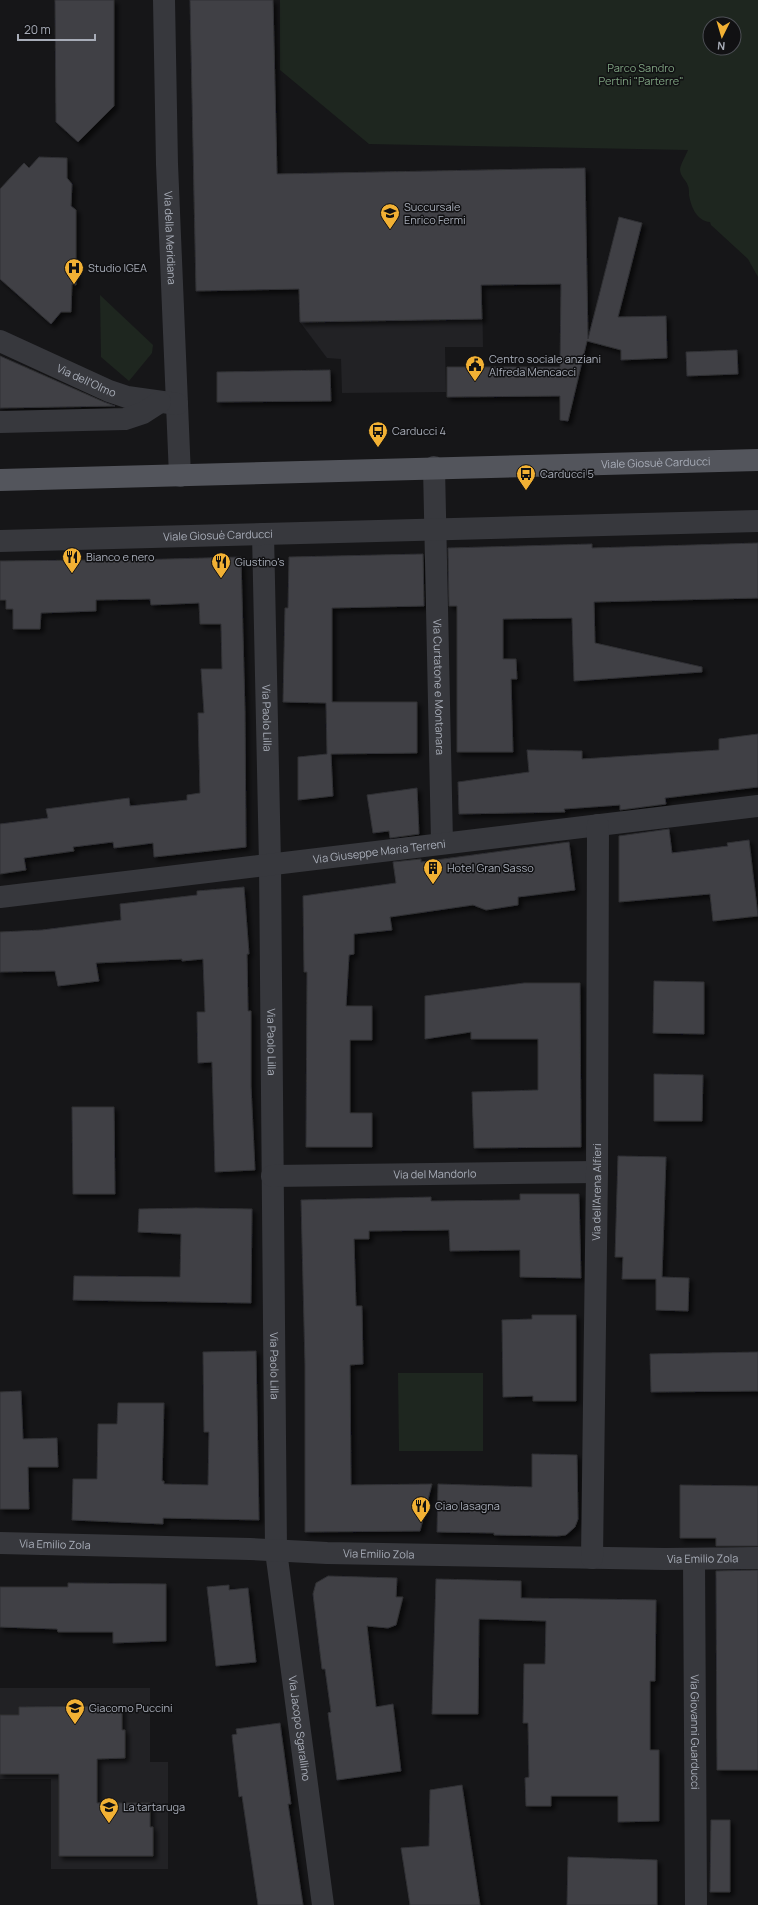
<svg xmlns="http://www.w3.org/2000/svg" width="758" height="1905" viewBox="0 0 758 1905" font-family="Manrope,sans-serif">
	<style>
		.built { fill: #222225 }
		.green { fill: #1e261f; fill-rule: evenodd }
		.building { fill: #404145; stroke: #303034; filter: url(#shadow) }
		.lines { fill: none; stroke-linecap: round; stroke-linejoin: round }
		.minor { stroke: #37383d; stroke-width: 22 }
		.major { stroke: #53555c; stroke-width: 22 }
		.labels { text-anchor: middle; stroke-width: 3; stroke-linejoin: round; paint-order: stroke }
		.park-label { font-size: 11px; fill: #7fa381; stroke: #111113 }
		.poi-label { font-size: 11px; fill: #a8adb8; stroke: #111113; text-anchor: start }
		.street-label { font-size: 11px; fill: #a8adb8; stroke: #111113 }
	</style>
	<defs>
		<filter id="shadow"><feDropShadow dx="3.5" dy="3.5" stdDeviation="2" flood-color="#0009"/></filter>
	</defs>
	<rect width="100%" height="100%" fill="#161618"/>
	<g class="built">
		<path d="M585,168L587,284L482,285L483,347H445L446,392L342,393L341,359L327,358L300,322L299,289L196,291L193,175Z"/>
		<path d="M0,1688H150V1762H168V1869H51V1779H0Z"/>
	</g>
	<g class="green">
		<path d="M280,0H758V277L748,259L711,225L710,222C697,221 691,207 689,195C689,192 689,188 688,186C686,179 680,177 680,169C681,163 686,155 688,150L369,144L280,70ZM710,24H734V48H710Z"/>
		<path d="M100,295L153,345L152,353L129,381L101,357Z"/>
		<path d="M398,1373H483V1451H399Z"/>
	</g>
	<g class="building">
		<path d="M55,0H114V106L78,142L56,122Z"/>
		<path d="M190,0H273L277,174L585,168L588,339L619,217L642,223L618,317L666,316L667,358L621,360V350L587,341L568,421L560,420V396L447,397V367H560L561,284L481,285L482,319L300,322L299,289L196,291Z"/>
		<path d="M39,157L67,158V178L72,184L71,206L76,210V285L72,284L71,312H61L51,324L0,279V189L24,163L29,168Z"/>
		<path d="M737,350L738,374L687,376L686,352Z"/>
		<path d="M0,356L104,402L115,406L0,408Z"/>
		<path d="M330,370L331,401L217,402V372Z"/>
		<path d="M758,543V598L594,602L595,643L702,667V672L574,681L572,618L503,619V659H516L517,679H511L513,752H457V606H449L448,548L592,544V548Z"/>
		<path d="M423,554L424,606L332,608V702H417V753L331,754L333,796L298,800V757L327,754L326,703L283,702L285,608H288L289,557Z"/>
		<path d="M241,557L245,712L246,847L154,857L153,843L114,848L113,842L73,847L74,851L24,858L26,870L0,874V824L48,818L46,809L129,798L130,806L187,800V795L200,793L198,713H204L201,669H222L221,624H200L199,603L151,605L150,599L96,600V611L41,613L40,629H13V609H6V600H0V561L95,560V561Z"/>
		<path d="M758,734V787L665,798L666,804L620,810V805L564,809L565,812L459,814L458,782L529,772L527,750L582,751V759L719,750V739Z"/>
		<path d="M417,788L419,834L390,838L389,831L373,833L367,795Z"/>
		<path d="M669,829L672,853L728,846L727,843L749,840L758,916L713,921L710,894L619,902V836Z"/>
		<path d="M569,842L575,890L518,897V905L486,910L473,905L390,917L392,930L354,934V954L349,955L346,1006H372V1040H350V1113H372V1147H306L307,972H304L303,896L396,883L393,862L421,859V862Z"/>
		<path d="M244,887L249,954H247L248,1011H251V1086L255,1170L215,1172L212,1062L198,1063L197,1012H205L203,959L182,961V959L96,963L99,981L58,986L55,971L0,972V932L42,930L121,920L120,904L197,895V891Z"/>
		<path d="M654,981L704,982V1034L653,1033Z"/>
		<path d="M524,983H580L581,1147L474,1148L472,1092L538,1090V1039H471V1032L425,1039V996Z"/>
		<path d="M654,1074L703,1075L702,1121H654Z"/>
		<path d="M72,1107H114L115,1194H73Z"/>
		<path d="M618,1156L666,1157L662,1277L689,1278L688,1311L656,1310V1279H622L623,1257H615Z"/>
		<path d="M520,1194H579L581,1278L520,1277V1250L450,1251L449,1230L369,1231V1239H354L356,1306H362L363,1364L350,1365L351,1485L432,1484L420,1531L305,1532V1366L301,1200L431,1197V1201L520,1200Z"/>
		<path d="M196,1208L252,1209L251,1303L73,1300L74,1276L180,1277L181,1234L138,1232L139,1209Z"/>
		<path d="M532,1315H576V1401H533V1396L503,1397L502,1320L532,1319Z"/>
		<path d="M256,1351L259,1520L163,1518V1524L72,1520L73,1479H97L98,1424H117L118,1403H164L162,1481H164V1484L208,1485L209,1432H204L203,1352Z"/>
		<path d="M758,1352V1391L651,1392L650,1354Z"/>
		<path d="M21,1391L23,1439L57,1438L58,1467H28L29,1509H0V1392Z"/>
		<path d="M532,1454L577,1455L578,1519L575,1527L566,1535L557,1536L494,1535V1533L437,1532L438,1484L532,1487Z"/>
		<path d="M680,1485L758,1486V1546H716V1538H680Z"/>
		<path d="M758,1570V1770H717L716,1571Z"/>
		<path d="M328,1576L397,1578L396,1597H403L396,1625L388,1628L367,1626L376,1707L393,1704L401,1771L337,1780L328,1713L331,1712L325,1669H322L313,1594L316,1583Z"/>
		<path d="M436,1579L521,1581V1598L656,1600L655,1681H650V1750H659V1821L618,1822V1796H551V1806H526L525,1778L529,1777L528,1723H523L524,1664H545L546,1621L479,1619L478,1714H432Z"/>
		<path d="M68,1583L166,1584V1641L113,1643V1632H58L57,1629L0,1627V1587H68Z"/>
		<path d="M229,1585V1590L248,1588L256,1662L216,1666L207,1587Z"/>
		<path d="M122,1706V1730H125V1758L97,1759V1803H150V1827H153V1856H59V1774H0V1715H19V1707Z"/>
		<path d="M280,1723L291,1804H288L303,1905H258L242,1796L239,1797L232,1735L237,1734L236,1729Z"/>
		<path d="M462,1785L480,1905H410L401,1848L429,1846L430,1790Z"/>
		<path d="M711,1820H730V1892H710Z"/>
		<path d="M568,1857L657,1860V1905H567Z"/>
	</g>
	<g class="lines">
		<g class="minor">
			<path id="s1" d="M164,0L167,164L180,476"/>
			<path id="s2" d="M0,341L109,391L127,397L177,404"/>
			<path d="M0,422L125,419L143,413L160,402"/>
			<path id="s3" d="M434,467L442,843"/>
			<path id="s4" d="M263,534L270,864L276,1551L323,1905"/>
			<path id="s5" d="M0,541L758,521"/>
			<path id="s6" d="M0,897L758,806"/>
			<path id="s7" d="M272,1176L597,1172"/>
			<path id="s8" d="M0,1543L250,1549L327,1553L665,1559L758,1558"/>
			<path id="s9" d="M592,1558L597,1172L598,825"/>
			<path id="s10" d="M694,1559L696,1905"/>
		</g>
		<path class="major" id="s11" d="M0,480L758,460"/>
	</g>
	<defs>
		<symbol id="school-pin" viewBox="-11 -11 22 30"><path d="M0 17L-7.5 6A9.5 9.5 0 1 1 7.5 6Z" fill="#f2b134" stroke="#111113"/><path d="M0-5L7-2L0 1L-7-2ZM-4 1L0 2.5L4 1V4Q0 6-4 4Z" fill="#111"/></symbol>
		<symbol id="hospital-pin" viewBox="-11 -11 22 30"><path d="M0 17L-7.5 6A9.5 9.5 0 1 1 7.5 6Z" fill="#f2b134" stroke="#111113"/><path d="M-5-5h3v3.5h4V-5h3V5h-3V1.5h-4V5h-3Z" fill="#111"/></symbol>
		<symbol id="civic-pin" viewBox="-11 -11 22 30"><path d="M0 17L-7.5 6A9.5 9.5 0 1 1 7.5 6Z" fill="#f2b134" stroke="#111113"/><path d="M-.6-6.5H3V-4.5H.6V-3L4-1V1h2V6H-6V1h2V-1L-.6-3ZM-1.2 2.5V6h2.4V2.5Z" fill="#111"/></symbol>
		<symbol id="bus-pin" viewBox="-11 -11 22 30"><path d="M0 17L-7.5 6A9.5 9.5 0 1 1 7.5 6Z" fill="#f2b134" stroke="#111113"/><path d="M-5-6H5V4H4V6H2V4H-2V6H-4V4H-5ZM-3.5-4V0h7V-4ZM-3.5 1.2v1.5H-2V1.2ZM2 1.2v1.5H3.5V1.2Z" fill="#111"/></symbol>
		<symbol id="restaurant-pin" viewBox="-11 -11 22 30"><path d="M0 17L-7.5 6A9.5 9.5 0 1 1 7.5 6Z" fill="#f2b134" stroke="#111113"/><path d="M-5-6h1v4h1v-4h1v4h1v-4h1v5L-1.5 .5V6h-2V.5L-5-1ZM5-6V6H3V1.5H1.5Q1.5-4 5-6Z" fill="#111"/></symbol>
		<symbol id="building-pin" viewBox="-11 -11 22 30"><path d="M0 17L-7.5 6A9.5 9.5 0 1 1 7.5 6Z" fill="#f2b134" stroke="#111113"/><path d="M-4-6H4V6H1V3H-1V6H-4ZM-2.5-4.3h1.7v1.8h-1.7ZM.8-4.3h1.7v1.8H.8ZM-2.5-1h1.7V.8h-1.7ZM.8-1h1.7V.8H.8Z" fill="#111"/></symbol>
	</defs>
	<g fill-rule="evenodd">
		<use href="#school-pin" x="379" y="202" width="22" height="30"/>
		<use href="#hospital-pin" x="63" y="257" width="22" height="30"/>
		<use href="#civic-pin" x="464" y="354" width="22" height="30"/>
		<use href="#bus-pin" x="367" y="420" width="22" height="30"/>
		<use href="#bus-pin" x="515" y="463" width="22" height="30"/>
		<use href="#restaurant-pin" x="61" y="546" width="22" height="30"/>
		<use href="#restaurant-pin" x="210" y="551" width="22" height="30"/>
		<use href="#building-pin" x="422" y="857" width="22" height="30"/>
		<use href="#restaurant-pin" x="410" y="1495" width="22" height="30"/>
		<use href="#school-pin" x="64" y="1697" width="22" height="30"/>
		<use href="#school-pin" x="98" y="1796" width="22" height="30"/>
	</g>
	<g class="labels">
		<g class="park-label">
			<text x="641" y="72">Parco Sandro<tspan x="641" dy="13">Pertini "Parterre"</tspan></text>
		</g>
		<g class="poi-label">
			<text x="404" y="211">Succursale<tspan x="404" dy="13">Enrico Fermi</tspan></text>
			<text x="88" y="272">Studio IGEA</text>
			<text x="489" y="363">Centro sociale anziani<tspan x="489" dy="13">Alfreda Mencacci</tspan></text>
			<text x="392" y="435">Carducci 4</text>
			<text x="540" y="478">Carducci 5</text>
			<text x="86" y="561">Bianco e nero</text>
			<text x="235" y="566">Giustino's</text>
			<text x="447" y="872">Hotel Gran Sasso</text>
			<text x="435" y="1510">Ciao lasagna</text>
			<text x="89" y="1712">Giacomo Puccini</text>
			<text x="123" y="1811">La tartaruga</text>
		</g>
		<g class="street-label">
			<text dy="4" stroke="none"><textPath href="#s1" startOffset="238">Via della Meridiana</textPath></text>
			<text dy="4" stroke="none"><textPath href="#s2" startOffset="95">Via dell'Olmo</textPath></text>
			<text dy="4" stroke="none"><textPath href="#s11" startOffset="656">Viale Giosuè Carducci</textPath></text>
			<text dy="4" stroke="none"><textPath href="#s5" startOffset="218">Viale Giosuè Carducci</textPath></text>
			<text dy="4" stroke="none"><textPath href="#s3" startOffset="220">Via Curtatone e Montanara</textPath></text>
			<text dy="4" stroke="none"><textPath href="#s4" startOffset="184">Via Paolo Lilla</textPath></text>
			<text dy="4" stroke="none"><textPath href="#s6" startOffset="382">Via Giuseppe Maria Terreni</textPath></text>
			<text dy="4" stroke="none"><textPath href="#s4" startOffset="508">Via Paolo Lilla</textPath></text>
			<text dy="4" stroke="none"><textPath href="#s7" startOffset="163">Via del Mandorlo</textPath></text>
			<text dy="4" stroke="none"><textPath href="#s9" startOffset="366">Via dell'Arena Alfieri</textPath></text>
			<text dy="4" stroke="none"><textPath href="#s4" startOffset="832">Via Paolo Lilla</textPath></text>
			<text dy="4" stroke="none"><textPath href="#s8" startOffset="55">Via Emilio Zola</textPath></text>
			<text dy="4" stroke="none"><textPath href="#s8" startOffset="379">Via Emilio Zola</textPath></text>
			<text dy="4" stroke="none"><textPath href="#s8" startOffset="703">Via Emilio Zola</textPath></text>
			<text dy="4" stroke="none"><textPath href="#s4" startOffset="1196">Via Jacopo Sgarallino</textPath></text>
			<text dy="4" stroke="none"><textPath href="#s10" startOffset="173">Via Giovanni Guarducci</textPath></text>
		</g>
	</g>
	<g transform="translate(722 36) rotate(185)"><circle r="19" fill="#111113" stroke="#4d4f55"/>
	<path d="M0-3L7 15L0 10L-7 15Z" fill="#f2b134"/>
	<text y="-6" font-size="11" font-weight="bold" text-anchor="middle" fill="#a8adb8">N</text>
	</g>
	<path d="M18 34v6h77v-6" fill="none" stroke="#a8adb8" stroke-width="2"/>
	<text x="24" y="34" font-size="12" fill="#a8adb8" stroke="#111113" stroke-width="3" paint-order="stroke">20 m</text>
</svg>
